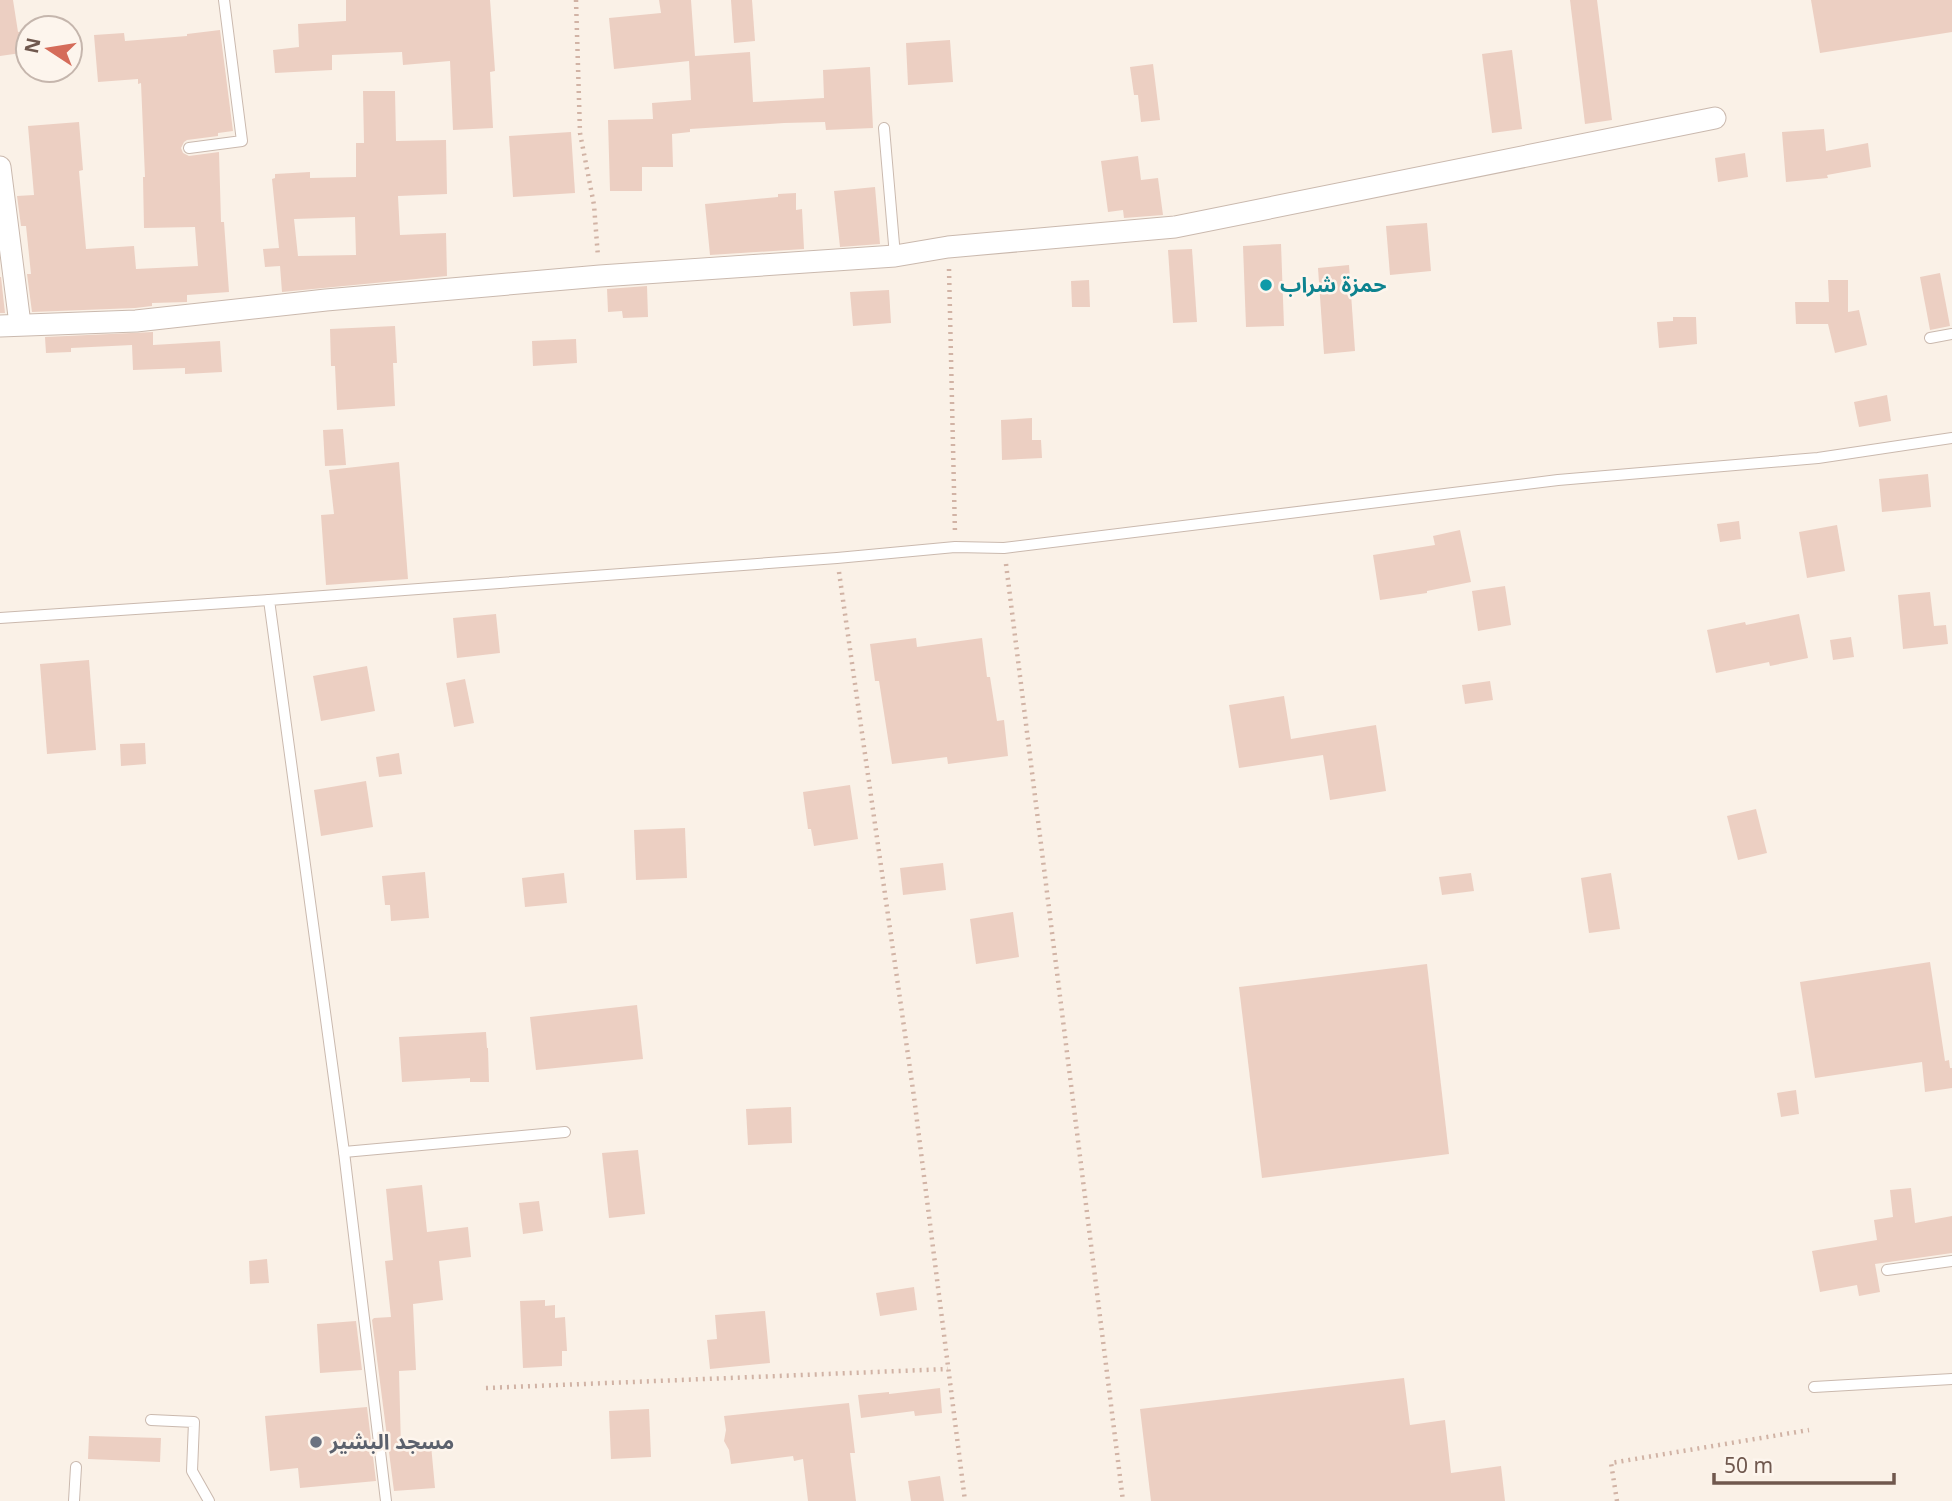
<svg xmlns="http://www.w3.org/2000/svg" width="1952" height="1501" viewBox="0 0 1952 1501" font-family="'Noto Sans','Noto Sans Arabic',sans-serif">
	<style>
		.building { fill: #eccfc2; fill-rule: evenodd }
		.lines { fill: none; stroke-linecap: round; stroke-linejoin: round }
		.lane-casing { stroke: #cab9ae; stroke-width: 12 }
		.street-casing { stroke: #cab9ae; stroke-width: 23 }
		.path { stroke: #d1b3a5; stroke-width: 4.5; stroke-dasharray: 2 5; stroke-linecap: butt }
		.lane { stroke: #fff; stroke-width: 10 }
		.street { stroke: #fff; stroke-width: 21 }
		.culture-dot { fill: #0f9aa8; stroke: #fdf5ed; stroke-width: 2.5 }
		.worship-dot { fill: #6b7280; stroke: #fdf5ed; stroke-width: 2.5 }
		.labels { text-anchor: middle; stroke-width: 5; stroke-linejoin: round; paint-order: stroke }
		.culture-label { font-size: 21px; font-weight: bold; fill: #0d838f; stroke: #fdf5ed; text-anchor: start }
		.worship-label { font-size: 21px; font-weight: bold; fill: #5b616d; stroke: #fdf5ed; text-anchor: start }
	</style>
	<rect width="100%" height="100%" fill="#faf1e7"/>
	<g class="building">
		<path d="M0,0H13L18,32L26,31L28,52L0,56Z"/>
		<path d="M346,0H490L495,71L490,72L493,128L453,130L450,61L403,65L402,52L332,55V70L275,73L273,50L299,47L298,24L346,21Z"/>
		<path d="M659,0H691L695,56L750,52L753,102L824,98L823,70L870,67L873,128L826,130L825,122L784,123L690,129V132L672,134L673,167H642V191H610L608,120L653,119L652,103L691,100L689,61L614,69L609,18L661,13Z"/>
		<path d="M731,0H752L755,41L734,43Z"/>
		<path d="M1570,0H1597L1612,120L1585,124Z"/>
		<path d="M1811,0H1952V32L1820,53Z"/>
		<path d="M220,30L233,131L218,133V136L187,140L184,142L181,148L183,153L189,156L219,152L221,222H224L229,292L187,295V302L152,303V306L135,308L32,312L27,274H31L26,226H21L17,196L34,195L28,126L79,122L83,170L79,171L86,249L134,246L136,269L198,266L195,227L144,228L143,177H145L141,83L138,84V79L98,82L94,35L124,33L125,41L187,36V34Z"/>
		<path d="M950,40L953,82L908,85L906,43Z"/>
		<path d="M1512,50L1522,129L1492,133L1482,54Z"/>
		<path d="M1153,64L1160,120L1141,122L1138,95H1134L1130,67Z"/>
		<path d="M363,91H395L396,141L446,140L447,194L398,196L400,235L446,233L447,276L282,292L280,266L265,267L263,249L279,248L272,179L275,178V174L310,172V178L356,177V143H364ZM355,217L356,255L298,256L294,219Z"/>
		<path d="M1824,129L1826,151L1868,143L1871,167L1827,175L1828,178L1786,182L1782,132Z"/>
		<path d="M571,132L575,193L513,197L509,136Z"/>
		<path d="M1745,153L1748,177L1718,182L1715,158Z"/>
		<path d="M1138,156L1141,180L1158,178L1163,215L1124,218L1123,210L1108,212L1101,161Z"/>
		<path d="M875,187L880,244L840,247L834,191Z"/>
		<path d="M796,193V210L802,209L804,249L710,255L705,204L778,197V194Z"/>
		<path d="M1427,223L1431,271L1390,275L1386,226Z"/>
		<path d="M1281,244L1284,326L1246,327L1243,246Z"/>
		<path d="M1192,249L1197,322L1173,323L1168,250Z"/>
		<path d="M1349,265L1355,351L1324,354L1318,268Z"/>
		<path d="M1940,273L1950,326L1930,330L1920,277Z"/>
		<path d="M0,277H1L5,313H0Z"/>
		<path d="M1089,280L1090,307H1072L1071,281Z"/>
		<path d="M1828,280H1848V312L1859,310L1867,345L1835,353L1828,324H1796L1795,302H1829Z"/>
		<path d="M647,286L648,317L623,318L622,311L608,312L607,289Z"/>
		<path d="M889,290L891,323L853,326L850,292Z"/>
		<path d="M1673,317H1696L1697,344L1659,348L1657,322L1673,321Z"/>
		<path d="M395,326L397,363H393L395,406L337,410L335,366H331L330,329Z"/>
		<path d="M153,332V345L220,341L222,372L185,374V368L133,370L132,345L71,348V352L46,353L45,337Z"/>
		<path d="M576,339L577,363L533,366L532,341Z"/>
		<path d="M1887,395L1891,421L1859,427L1854,402Z"/>
		<path d="M1032,418V440H1041L1042,458L1002,460L1001,420Z"/>
		<path d="M343,429L346,465L325,466L323,430Z"/>
		<path d="M399,462L408,579L326,585L321,515L334,514L329,470Z"/>
		<path d="M1928,474L1931,507L1882,512L1879,479Z"/>
		<path d="M1739,521L1741,539L1720,542L1717,524Z"/>
		<path d="M1837,525L1845,571L1807,578L1799,532Z"/>
		<path d="M1460,530L1471,582L1427,591V593L1380,600L1373,555L1435,545L1433,536Z"/>
		<path d="M1505,586L1511,625L1478,631L1472,591Z"/>
		<path d="M1930,592L1934,626L1946,625L1948,644L1903,649L1898,595Z"/>
		<path d="M496,614L500,653L457,658L453,618Z"/>
		<path d="M1799,614L1808,658L1770,666L1769,662L1716,673L1707,630L1745,622L1746,625Z"/>
		<path d="M1851,637L1854,657L1833,660L1830,640Z"/>
		<path d="M916,638L917,647L982,638L987,677H990L997,721L1004,720L1008,756L948,764L947,757L892,764L879,681H875L870,644Z"/>
		<path d="M89,660L96,750L47,754L40,664Z"/>
		<path d="M367,666L375,711L321,721L313,676Z"/>
		<path d="M465,679L474,723L454,727L446,683Z"/>
		<path d="M1490,681L1493,700L1465,704L1462,685Z"/>
		<path d="M1284,696L1291,739L1376,725L1386,791L1330,800L1323,755L1239,768L1229,705Z"/>
		<path d="M145,743L146,764L121,766L120,744Z"/>
		<path d="M399,753L402,774L379,777L376,757Z"/>
		<path d="M366,781L373,827L321,836L314,790Z"/>
		<path d="M850,785L858,839L814,846L811,829H808L803,792Z"/>
		<path d="M1756,809L1767,853L1738,860L1727,816Z"/>
		<path d="M685,828L687,878L636,880L634,830Z"/>
		<path d="M943,863L946,890L903,895L900,868Z"/>
		<path d="M425,872L429,918L391,921L390,905H385L382,876Z"/>
		<path d="M564,873L567,903L525,907L522,878Z"/>
		<path d="M1471,873L1474,891L1442,895L1439,877Z"/>
		<path d="M1611,873L1620,929L1589,933L1581,878Z"/>
		<path d="M1013,912L1019,957L976,964L970,919Z"/>
		<path d="M1930,962L1945,1061L1949,1060L1950,1068H1952V1088L1925,1092L1922,1062L1815,1078L1800,982Z"/>
		<path d="M1427,964L1449,1154L1262,1178L1239,987Z"/>
		<path d="M637,1005L643,1059L536,1070L530,1017Z"/>
		<path d="M486,1032L487,1048H488L489,1082H470V1078L402,1082L399,1037Z"/>
		<path d="M1796,1090L1799,1114L1781,1117L1777,1093Z"/>
		<path d="M791,1107L792,1143L748,1145L746,1109Z"/>
		<path d="M638,1150L645,1214L609,1218L602,1153Z"/>
		<path d="M422,1185L427,1232L468,1227L471,1257L439,1261L443,1300L413,1304L416,1370L399,1371L401,1448L431,1445L435,1488L394,1491L372,1320L374,1318L391,1317L385,1261L393,1260L386,1189Z"/>
		<path d="M1911,1188L1915,1223L1952,1216V1253L1875,1264L1880,1292L1859,1296L1857,1285L1820,1292L1812,1251L1877,1240L1874,1220L1893,1217L1890,1190Z"/>
		<path d="M539,1201L543,1231L523,1234L519,1203Z"/>
		<path d="M267,1259L269,1283L250,1284L249,1261Z"/>
		<path d="M914,1287L917,1310L880,1316L876,1293Z"/>
		<path d="M545,1300V1306L555,1305V1318L565,1317L567,1351H562V1366L523,1368L520,1301Z"/>
		<path d="M765,1311L770,1363L710,1369L707,1340L717,1339L715,1315Z"/>
		<path d="M356,1321L362,1370L320,1373L317,1324Z"/>
		<path d="M1404,1378L1410,1425L1445,1420L1451,1473L1501,1466L1505,1501H1151L1140,1409Z"/>
		<path d="M940,1388L942,1413L915,1416L914,1411L861,1418L858,1395L889,1392V1394Z"/>
		<path d="M849,1403L855,1453H850L856,1501H808L803,1459L794,1461L793,1456L731,1464L729,1450L724,1441L726,1430L724,1416Z"/>
		<path d="M367,1407L376,1481L300,1488L298,1468L270,1471L265,1416Z"/>
		<path d="M649,1409L651,1457L611,1459L609,1411Z"/>
		<path d="M89,1436L161,1438L160,1462L88,1459Z"/>
		<path d="M940,1476L944,1501H911L908,1481Z"/>
	</g>
	<g class="lines">
		<defs>
			<g id="lane">
				<path d="M884,128L895,256"/>
				<path d="M189,148L242,141L224,0"/>
				<path d="M1930,338L1952,334"/>
				<path d="M0,618L269,600"/>
				<path d="M344,1152L565,1132"/>
				<path d="M1887,1270L1952,1261"/>
				<path d="M1814,1387L1952,1379"/>
				<path d="M151,1420L194,1422L192,1471L209,1501"/>
				<path d="M74,1501L76,1467"/>
				<path d="M386,1501L344,1152L269,600L837,558L955,547L1004,548L1558,480L1818,458L1952,438"/>
			</g>
			<g id="street">
				<path d="M0,167L20,324"/>
				<path d="M0,326L136,321L326,300L600,276L895,256L948,247L1175,227L1715,118"/>
			</g>
		</defs>
		<use href="#lane" class="lane-casing"/>
		<use href="#street" class="street-casing"/>
		<g class="path">
			<path d="M576,0L580,133L594,205L598,257"/>
			<path d="M949,269L955,534"/>
			<path d="M1006,564L1123,1501"/>
			<path d="M839,572L914,1097L965,1501"/>
			<path d="M486,1388L948,1369"/>
			<path d="M1617,1501L1611,1463L1809,1430"/>
		</g>
		<use href="#lane" class="lane"/>
		<use href="#street" class="street"/>
	</g>
	<circle class="culture-dot" cx="1266" cy="285" r="7"/>
	<circle class="worship-dot" cx="316" cy="1442" r="7"/>
	<g class="labels">
		<g class="culture-label">
			<text x="1280" y="292">حمزة شراب</text>
		</g>
		<g class="worship-label">
			<text x="330" y="1449">مسجد البشير</text>
		</g>
	</g>
	<g transform="translate(49 49) rotate(282)"><circle r="33" fill="#fdf5ed" stroke="#c5b6ad" stroke-width="2"/>
	<path d="M0-5L12 26L0 18L-12 26Z" fill="#d56c5a"/>
	<text y="-10" font-size="19" font-weight="bold" text-anchor="middle" fill="#70584e">N</text>
	</g>
	<path d="M1714 1473v10h180v-10" fill="none" stroke="#70584e" stroke-width="3.5"/>
	<text x="1724" y="1473" font-size="21" fill="#70584e" stroke="#fdf5ed" stroke-width="5" paint-order="stroke">50 m</text>
</svg>
